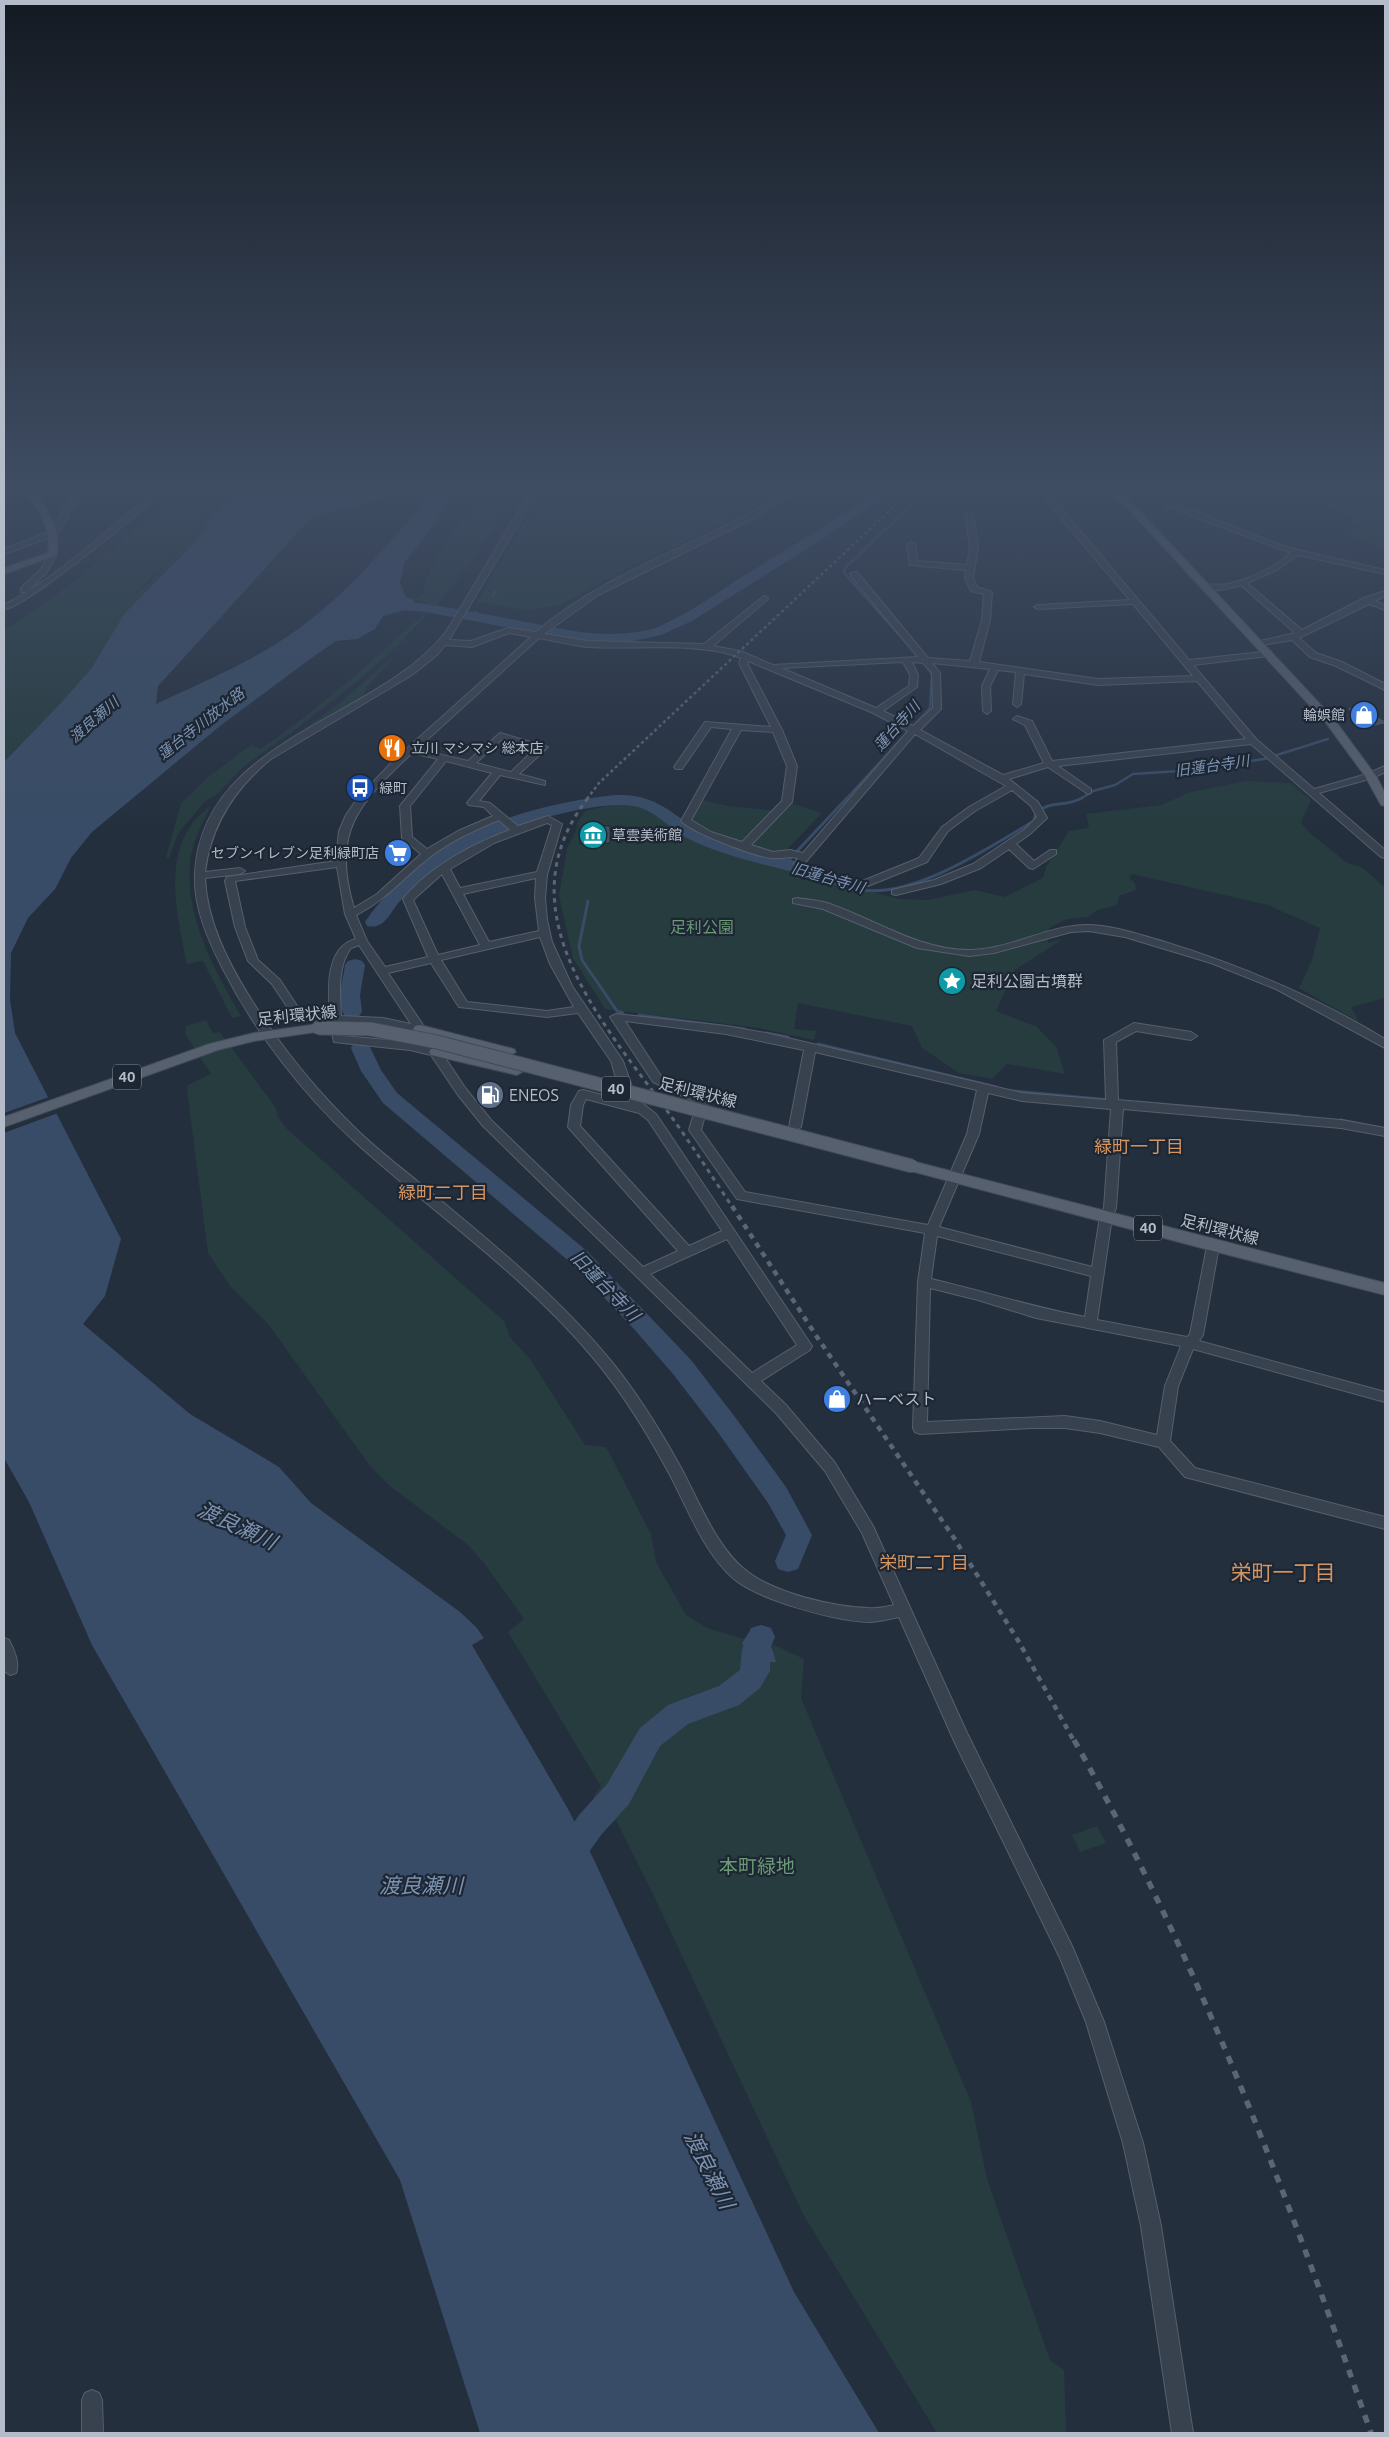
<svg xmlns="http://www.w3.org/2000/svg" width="1389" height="2437" viewBox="0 0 1389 2437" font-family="Ubuntu,'Noto Sans JP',sans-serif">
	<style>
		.green { fill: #263c3f }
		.water { fill: #394c67 }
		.pier { fill: #242f3e }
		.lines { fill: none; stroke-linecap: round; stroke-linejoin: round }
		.stream-far1 { stroke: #394c67; stroke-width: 2.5 }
		.stream { stroke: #394c67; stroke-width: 3 }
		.river { fill: #394c67; fill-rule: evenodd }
		.building { fill: #455162; stroke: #1f2835 }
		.minor-casing { stroke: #565f6c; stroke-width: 2 }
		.major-casing { stroke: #414a57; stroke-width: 2 }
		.minor { fill: #38414e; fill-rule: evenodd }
		.major { fill: #56606e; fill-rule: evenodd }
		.rail-far3 { stroke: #5a6575; stroke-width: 2.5; stroke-dasharray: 3 3; stroke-linecap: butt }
		.rail-far2 { stroke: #5a6575; stroke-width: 3; stroke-dasharray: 4.5 4.5; stroke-linecap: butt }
		.rail-far1 { stroke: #5a6575; stroke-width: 4.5; stroke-dasharray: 5.5 5.5; stroke-linecap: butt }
		.rail { stroke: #5a6575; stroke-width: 5.5; stroke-dasharray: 8 8; stroke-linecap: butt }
		.major-bridge-casing { stroke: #414a57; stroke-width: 15; stroke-linecap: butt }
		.major-bridge { stroke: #56606e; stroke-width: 13 }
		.labels { text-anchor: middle; stroke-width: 4.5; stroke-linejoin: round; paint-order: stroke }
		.far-poi-label { font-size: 14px; fill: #b4bcc9; stroke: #1d2633; text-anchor: start }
		.far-water-label { font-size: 15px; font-style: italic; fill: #7c92b1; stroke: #1d2633 }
		.shield { fill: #1d2633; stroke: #878f9c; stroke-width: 1 }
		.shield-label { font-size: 15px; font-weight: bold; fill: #b4bcc9 }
		.park-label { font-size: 16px; fill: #6b9a76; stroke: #1d2633 }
		.poi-label { font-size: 16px; fill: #b4bcc9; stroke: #1d2633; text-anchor: start }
		.street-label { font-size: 16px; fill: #b4bcc9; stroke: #1d2633 }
		.neighbourhood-label { font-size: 18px; fill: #d59563; stroke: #1d2633 }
		.water-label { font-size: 18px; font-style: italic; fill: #7c92b1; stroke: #1d2633 }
		.near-park-label { font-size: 19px; fill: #6b9a76; stroke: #1d2633 }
		.near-water-label { font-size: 21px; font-style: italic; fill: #7c92b1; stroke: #1d2633 }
		.near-neighbourhood-label { font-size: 21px; fill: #d59563; stroke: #1d2633 }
	</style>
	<rect width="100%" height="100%" fill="#242f3e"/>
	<g class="green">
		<path d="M189,485H237C199,522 168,565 128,599L150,583L212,513L220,509L193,544L124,614L91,669L58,706L4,762V631L70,585Z"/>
		<path d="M486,485H522C493,526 471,568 436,606L415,600L425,593L423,589L433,563Z"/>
		<path d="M546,485H792L744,513L623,571L557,606L525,610L477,602Z"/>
		<path d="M1248,485H1385V548L1361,541L1342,533L1360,526L1335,508Z"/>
		<path d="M425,613L427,614L395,648L356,682L295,730L256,757L240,770L219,793L205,801L178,834L169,858L166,857L181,803L206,779L251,745L261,749C320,708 372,661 425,613Z"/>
		<path d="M395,655L367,687L362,698L299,735L297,734L341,702Z"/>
		<path d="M1247,781L1290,783L1311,800L1301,823L1311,834L1346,862L1363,868L1385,888V998L1351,1007L1359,1022L1299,988L1312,960L1320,928L1268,905L1132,874L1129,878L1135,883L1136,890L1119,896L1117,905L1097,910L1088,917L1067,919L1049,928L1048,943L1063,939L1015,970L996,1011L1037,1027L1056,1047L1065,1074L1007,1064L992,1079L959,1073L922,1048L912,1026L798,1003L794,1029L816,1031L814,1040L759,1028L605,1009L573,958L559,896L567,849L578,826L576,825L585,811C606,806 633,799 654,810C665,816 675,825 685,833L698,799L728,806L777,811L787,802L822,813L772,865L899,899L927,900L975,890L1005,897L1043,878L1046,867L1069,831L1089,828L1086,814L1161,805L1190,792Z"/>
		<path d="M211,806C203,822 194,839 191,856C182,911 214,970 241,1016L232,1018L203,961L187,964C177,913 158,842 211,806Z"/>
		<path d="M206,1020L213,1033L220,1032L276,1108L278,1117L287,1129L504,1321L510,1337L530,1359L585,1445L606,1447L651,1534L656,1562L686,1615L707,1628L744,1639L742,1643L748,1651L776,1662L772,1644L804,1659L801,1698L971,2102L987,2179L1050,2360L1064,2370L1066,2433H937L803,2214L653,1894L616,1820L608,1827L593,1797L601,1786L508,1632L524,1619L484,1563L468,1545L391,1487L370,1466L269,1325L230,1286L208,1253L187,1090L188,1085L211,1074L186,1035L185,1026Z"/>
		<path d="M1097,1826L1106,1843L1080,1852L1072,1835Z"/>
	</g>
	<g class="water">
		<path d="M244,485H403L390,496L311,518L158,686L156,704C200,683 247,664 288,636C347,597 393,538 438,485H458L436,522L404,563L400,583L406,597L415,600L405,610L383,616L375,629L357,639L336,641L310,659L220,726L92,832L71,858L55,889L28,918L11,953L10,1000L15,1033L121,1239L105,1296L83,1324L190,1414L279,1467L311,1503L460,1612L476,1627L484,1638L472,1645L568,1809L594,1860L794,2292L879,2433H480L400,2180L92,1645L29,1502L4,1458V762L58,706L91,669L124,614L193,544L220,509Z"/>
		<path d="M749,1632C770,1640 771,1641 776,1662H752L742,1643Z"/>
	</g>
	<path class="pier" d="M49,1097L58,1113L4,1133V1113Z"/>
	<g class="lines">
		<g class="stream-far1">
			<path d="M493,595L496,591"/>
			<path d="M473,617L476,612"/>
			<path d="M909,646L845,574L844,569L932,485"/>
			<path d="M846,799L930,708L932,674L925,664"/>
			<path d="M1080,799L1093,791L1115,785L1133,774L1180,771L1264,759L1328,739"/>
		</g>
		<g class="stream">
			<path d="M785,864L847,798"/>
			<path d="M794,867C816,876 839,887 863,890C916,897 989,847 1034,821L1036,812C1053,800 1063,808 1082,798"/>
			<path d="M588,901L579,946L582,960L617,1011L623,1013"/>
			<path d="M639,1015L744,1029"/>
			<path d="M766,1033L788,1037"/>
			<path d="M818,1044L996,1087"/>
			<path d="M1012,1091L1110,1100"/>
			<path d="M1137,1102L1299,1116"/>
			<path d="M1341,1120L1385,1129"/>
		</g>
		<g class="river">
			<path d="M883,485H898L878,502L802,552L692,621L661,635L629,642L590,643L426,612L379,608L372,604C383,588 561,632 591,633C611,635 639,634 658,627C688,614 716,594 743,576C790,547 839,519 883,485Z"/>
			<path d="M616,795C662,793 675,821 712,836C741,847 771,853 800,863L803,867L800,871L794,872C764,865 716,853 689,839C671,830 657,812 638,807C605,798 532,820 500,833C463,848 428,871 400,901C390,912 385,930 367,926L365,922C422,839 519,805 616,795Z"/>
			<path d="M355,959L362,961L365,965L360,995L362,1012L359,1016L352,1018L345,1016C335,1002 343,981 345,965L348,961Z"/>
			<path d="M361,1042L368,1043L381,1070L397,1093L587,1251L650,1317L691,1360L735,1417L786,1487L812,1535L798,1569L788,1572L778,1569L775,1561L786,1535L768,1503L717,1431L673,1374L634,1329L571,1263L383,1103L361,1071L351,1048L354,1043Z"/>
			<path d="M761,1625L771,1628L775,1637L770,1649V1671L760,1688L739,1705L688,1724L660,1746L629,1804L601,1835L577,1869L566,1874L555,1869L551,1859L555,1849L579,1815L607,1784L640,1728L668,1705L719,1686L740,1670L742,1649L751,1628Z"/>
		</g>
	</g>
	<g class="building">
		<path d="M1358,705L1385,721V724L1366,728L1347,708Z"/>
		<path d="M600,826H610V843L580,844L579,829H600Z"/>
	</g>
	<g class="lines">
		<defs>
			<g id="minor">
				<path d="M22,485L30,486L4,496V492Z"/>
				<path d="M82,485H90L75,503L57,535L4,554V549L51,531L68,502Z"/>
				<path d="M162,485H170C152,504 21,611 4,609V605C60,576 112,525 162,485Z"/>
				<path d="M534,485H542L449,640L471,641L508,628L536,632C613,566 714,541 798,485H807L756,517L598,595L544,634L587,641L704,644L764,596L768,598L767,600L713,646L740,651L773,665L918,657L851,576L850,574L854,572H857L928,658L970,661L982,620L984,594L971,591L965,578L966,570L910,565L907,544L911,542L915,544L917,561L967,565L970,547L965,514L969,512L973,514L978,547L973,578L977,587L992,592L990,620L979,662L1098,679L1193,676L1133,604L1038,609L1034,607L1038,605L1130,600L1033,485H1041L1046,491L1064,485H1075L1049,494L1189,660L1271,651L1272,653L1268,656L1193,665L1256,739L1314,789L1367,774L1385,766V772L1373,778L1319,793L1385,850V858L1381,857L1251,744L1058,766L1091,789V793L1088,794L1048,767L1009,779L1038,802L1047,818L1030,834L1016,844L1034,861L1050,850H1056V854L1033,869L1029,868L1009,849L981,868L941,884L896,895L892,894V890L934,880L973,864L1024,830L1037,817L1031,806L1012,790L975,811L948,831L927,862L868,886H860V882L919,858L942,827L969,807L1006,786L915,734L803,865H795L794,863L798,858C789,856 780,859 771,858C754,856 693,833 681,821L732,729L711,727L682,769H676L674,767L705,722L771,727L739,663L741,658C701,641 632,650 588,647C572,645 555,641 539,638L417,749L468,761L500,733L548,747L519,774L545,781V785L500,775L479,801L490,803L518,826L548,816L562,824L547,875L545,898L547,920L552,942L572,986L623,1061L633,1090L642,1103L656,1114L812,1346L810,1350L761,1381L786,1405L835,1463L873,1526L967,1733L1072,1946L1104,2022L1143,2143L1161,2226L1193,2433H1172L1141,2226L1123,2143L1086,2022L1060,1958L955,1743L899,1617C890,1619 880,1621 871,1622C838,1622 759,1600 734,1579C704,1553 688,1509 670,1475C648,1434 624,1395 595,1360C525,1275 434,1214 354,1141C302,1093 255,1032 223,969C208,940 193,906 195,873C202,738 376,721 446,632ZM509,633L531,637L394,760L357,799L346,815L339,831L336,861L227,877L225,881L235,927L248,961L272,984L296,1020L330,1023L334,1042L410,1050L431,1055L458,1095L483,1126L776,1413L825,1471L862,1533L894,1605C885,1607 877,1609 868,1608C834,1607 775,1593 748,1572C717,1550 698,1499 680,1466C660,1430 637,1393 611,1361C556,1294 488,1240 422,1185C399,1166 375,1148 354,1127C314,1088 278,1043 249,996C227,960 207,921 205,878L240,874L245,871L240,868L205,872C211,825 234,789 271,759L412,675L438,654L445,645L472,647ZM748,661L871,712L908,731L803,853L790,850L773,852L751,845L792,802L797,766L782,730L747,663ZM903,662L910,675L909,686L876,708L781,668ZM912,662L923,663L932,673L933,708L913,726L883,711L917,687L918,675ZM932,663L990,669L982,686L983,711L987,714L991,711L990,686L998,670L1016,672L1013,704L1017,707L1021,704L1024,674L1098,685L1197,681L1246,739L1052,761L1032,721L1017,716L1013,719L1025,725L1044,763L1003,775L920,730L941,709L940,673ZM741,730L773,732L787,766L782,801L742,842L711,832L691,820ZM502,739L536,748L511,772L476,763ZM412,753L438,759L400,806L402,838L421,854L377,894L354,908C331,831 359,803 412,753ZM446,761L492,773L467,803L469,805L484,807L493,816L458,831L427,849L412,837L410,806ZM499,820L510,830C472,844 429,867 403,899L428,957L385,967L367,941L356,915C385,901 405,876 430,857C450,841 475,830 499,820ZM547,823L552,825L537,872L460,888L450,869L494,843ZM337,867L345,914L356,939C325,947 328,990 330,1016L303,1015L280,980L258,960L245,927L235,881ZM442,874L480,945L438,955L413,900ZM536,878L535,898L539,931L489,942L463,894ZM540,937L550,964L574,1007L547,1011L467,1002L441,960ZM359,945L411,1024L383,1018L341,1016C340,995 337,966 351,948ZM431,963L459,1007L547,1017L578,1013L611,1061L618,1085L629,1102L583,1090L579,1091L571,1105L568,1127L678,1251L643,1267L491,1120L466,1089L388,973ZM341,1023L383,1024L416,1032L426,1046L410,1042L343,1036ZM586,1099L639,1113L648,1120L722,1231L689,1246L580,1126L583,1105ZM727,1239L797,1345L752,1373L650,1274Z"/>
				<path d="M1168,503H1174L1285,547L1385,570V574L1298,555L1277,570L1247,583L1302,630L1364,598L1385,591V596L1375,601L1385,605V610L1369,604L1299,638L1316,653L1342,662L1385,684V690L1336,666L1310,657L1292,640L1256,646V642L1295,633L1241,585C1229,589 1211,594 1201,587C1208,582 1219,586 1228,584C1250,579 1273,568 1291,553L1168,507Z"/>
				<path d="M49,553L56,555L47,572L27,592H21V588L41,569Z"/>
				<path d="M797,898C808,900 820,900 830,904C876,920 919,950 969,950C1010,950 1047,925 1087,925C1113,925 1140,935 1165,942C1242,966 1316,997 1385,1039V1048L1276,989L1211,963L1125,937L1089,931L1071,932L994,953L969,956L917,948L823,909L793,903V899Z"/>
				<path d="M616,1014L726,1026L766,1033L1022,1093L1106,1100L1104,1040L1134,1023L1191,1032L1197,1036L1191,1040L1136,1031L1116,1042L1118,1100L1341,1120L1385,1128V1136L1341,1128L1123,1109L1116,1208L1112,1217L1097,1320L1187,1337L1190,1334L1207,1246L1213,1241L1217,1243L1219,1246L1203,1335L1199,1341L1385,1392V1402L1193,1349L1178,1386L1170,1441L1195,1468L1385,1517V1529L1185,1477L1159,1447L1100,1433L1065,1428H1032L920,1434L915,1432L913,1428L918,1282L925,1233L737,1199L689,1130L697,1103L653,1082L610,1017ZM625,1021L726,1034L804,1050L789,1127L795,1131L801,1127L815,1052L977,1090L967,1134L928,1225L745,1192L701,1130L709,1101L707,1098L661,1076ZM988,1093L1022,1101L1111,1109L1104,1208L1100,1217L1092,1267L939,1227L979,1134ZM937,1236L1091,1276L1085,1317C1032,1307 983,1291 931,1279ZM930,1288L978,1300L1036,1318L1181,1346L1165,1386L1157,1435L1100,1421L1065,1416L927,1422Z"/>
				<path d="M4,1638L9,1640C14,1649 20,1664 16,1673L10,1675L4,1671Z"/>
				<path d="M92,2390L99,2393L102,2400L103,2433H82V2400L85,2393Z"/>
			</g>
			<g id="major">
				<path d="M21,485H30C46,506 61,527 57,555L4,574V568L48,553C52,526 36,506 21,485Z"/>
				<path d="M1101,485H1110L1138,509L1334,719L1376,776L1385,793V806L1381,805L1365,776L1326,723L1132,513Z"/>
				<path d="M318,1024L325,1028L323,1031L254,1041L218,1050L4,1127V1117L209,1044L254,1033Z"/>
				<path d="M420,1025L514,1049L516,1052L509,1056L415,1032L413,1029L415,1026Z"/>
				<path d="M436,1048L517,1067L524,1071L517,1075L431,1055L429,1052L431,1049Z"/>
				<path d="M912,1161L1385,1283V1295L1213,1251L907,1170L905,1166Z"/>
			</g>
		</defs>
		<use href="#minor" class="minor-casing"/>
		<use href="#major" class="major-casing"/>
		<use href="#minor" class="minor"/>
		<use href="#major" class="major"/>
		<path class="rail-far3" d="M587,799L599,783L917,485"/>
		<path class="rail-far2" d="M588,798C504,905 595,1014 660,1101C686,1136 709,1172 733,1208"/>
		<path class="rail-far1" d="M732,1206L817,1337L954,1538L1019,1642L1074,1741"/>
		<path class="rail" d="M1074,1740C1198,1959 1288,2196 1371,2433"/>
		<defs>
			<path id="major-bridge" d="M318,1028L370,1029L437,1042L912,1166"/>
		</defs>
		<use href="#major-bridge" class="major-bridge-casing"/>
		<use href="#major-bridge" class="major-bridge"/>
	</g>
	<linearGradient id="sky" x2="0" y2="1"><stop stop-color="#141a22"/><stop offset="0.59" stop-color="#3f4d63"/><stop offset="1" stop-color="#3f4d63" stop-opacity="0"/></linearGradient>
	<rect width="1389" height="826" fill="url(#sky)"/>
	<defs>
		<symbol id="shop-disc" viewBox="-11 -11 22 22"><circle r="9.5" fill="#3f7fe0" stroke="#1d2633"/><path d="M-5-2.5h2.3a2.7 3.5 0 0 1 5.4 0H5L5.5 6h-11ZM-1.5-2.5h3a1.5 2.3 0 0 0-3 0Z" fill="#fff"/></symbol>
		<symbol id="restaurant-disc" viewBox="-11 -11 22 22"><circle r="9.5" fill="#e8710a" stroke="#1d2633"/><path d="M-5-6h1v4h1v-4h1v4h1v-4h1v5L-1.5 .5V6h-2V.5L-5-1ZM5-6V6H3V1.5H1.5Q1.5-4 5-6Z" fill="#fff"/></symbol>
		<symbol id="bus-disc" viewBox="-11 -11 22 22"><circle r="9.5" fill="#1a4fb4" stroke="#1d2633"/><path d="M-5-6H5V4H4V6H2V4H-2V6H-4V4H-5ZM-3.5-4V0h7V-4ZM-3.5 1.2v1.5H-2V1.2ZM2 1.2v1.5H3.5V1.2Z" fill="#fff"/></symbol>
		<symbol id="museum-disc" viewBox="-11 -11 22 22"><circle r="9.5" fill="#0f9aa8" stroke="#1d2633"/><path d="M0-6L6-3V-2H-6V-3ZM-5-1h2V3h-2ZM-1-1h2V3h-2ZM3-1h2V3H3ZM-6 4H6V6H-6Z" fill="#fff"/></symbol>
		<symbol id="supermarket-disc" viewBox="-11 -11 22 22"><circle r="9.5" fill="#3f7fe0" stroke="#1d2633"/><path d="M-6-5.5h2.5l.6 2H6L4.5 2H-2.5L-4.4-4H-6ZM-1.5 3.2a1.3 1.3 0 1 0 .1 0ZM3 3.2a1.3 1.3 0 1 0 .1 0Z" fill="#fff"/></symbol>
		<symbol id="sight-disc" viewBox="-11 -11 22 22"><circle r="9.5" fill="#0f9aa8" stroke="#1d2633"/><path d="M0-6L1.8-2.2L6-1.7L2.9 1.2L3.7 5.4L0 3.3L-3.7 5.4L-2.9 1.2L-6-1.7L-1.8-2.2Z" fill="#fff"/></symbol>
		<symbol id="fuel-disc" viewBox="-11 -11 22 22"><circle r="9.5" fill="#5c6f8a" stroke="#1d2633"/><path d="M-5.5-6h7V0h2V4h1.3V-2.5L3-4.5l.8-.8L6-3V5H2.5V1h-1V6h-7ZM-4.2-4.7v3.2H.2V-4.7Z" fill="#fff"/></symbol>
	</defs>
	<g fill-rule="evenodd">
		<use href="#shop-disc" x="1348" y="699" width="32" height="32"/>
		<use href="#restaurant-disc" x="376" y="732" width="32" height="32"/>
		<use href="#bus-disc" x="344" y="772" width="32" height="32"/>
		<use href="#museum-disc" x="577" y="819" width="32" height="32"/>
		<use href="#supermarket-disc" x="382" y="837" width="32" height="32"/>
		<use href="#sight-disc" x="936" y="965" width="32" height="32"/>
		<use href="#fuel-disc" x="474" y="1079" width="32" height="32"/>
		<use href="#shop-disc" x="821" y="1383" width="32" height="32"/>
	</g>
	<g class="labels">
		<g class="far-poi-label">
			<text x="1345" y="720" text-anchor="end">輪娯館</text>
			<text x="411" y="753">立川 マシマシ 総本店</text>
			<text x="379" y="793">緑町</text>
			<text x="612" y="840">草雲美術館</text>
			<text x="379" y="858" text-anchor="end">セブンイレブン足利緑町店</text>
		</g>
		<g class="far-water-label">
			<text transform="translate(94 720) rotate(-41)" y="5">渡良瀬川</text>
			<text transform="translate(201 724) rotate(-38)" y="5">蓮台寺川放水路</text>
			<text transform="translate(897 726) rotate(-48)" y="5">蓮台寺川</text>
			<text transform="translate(1212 766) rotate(-8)" y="5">旧蓮台寺川</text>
			<text transform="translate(828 878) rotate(16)" y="5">旧蓮台寺川</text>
		</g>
		<g class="shield">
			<rect x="113" y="1064.5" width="28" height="25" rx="4"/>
			<rect x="602" y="1076.5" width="28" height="25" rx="4"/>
			<rect x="1134" y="1215.5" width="28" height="25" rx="4"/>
		</g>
		<g class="shield-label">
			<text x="127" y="1082">40</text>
			<text x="616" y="1094">40</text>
			<text x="1148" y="1233">40</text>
		</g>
		<g class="park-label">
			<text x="702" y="933">足利公園</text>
		</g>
		<g class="poi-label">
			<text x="971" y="987">足利公園古墳群</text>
			<text x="509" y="1101">ENEOS</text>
			<text x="856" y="1405">ハーベスト</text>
		</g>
		<g class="street-label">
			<text transform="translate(297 1015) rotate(-6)" y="6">足利環状線</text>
			<text transform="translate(698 1092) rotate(14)" y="6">足利環状線</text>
			<text transform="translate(1220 1229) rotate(14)" y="6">足利環状線</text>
		</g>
		<g class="neighbourhood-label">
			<text x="1139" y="1153">緑町一丁目</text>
			<text x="443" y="1199">緑町二丁目</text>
			<text x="924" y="1569">栄町二丁目</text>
		</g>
		<g class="water-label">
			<text transform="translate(605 1286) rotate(46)" y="6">旧蓮台寺川</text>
		</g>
		<g class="near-park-label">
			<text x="757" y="1873">本町緑地</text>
		</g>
		<g class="near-water-label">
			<text transform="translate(237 1526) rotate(25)" y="7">渡良瀬川</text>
			<text x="421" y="1893">渡良瀬川</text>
			<text transform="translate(709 2170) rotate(63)" y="7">渡良瀬川</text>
		</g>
		<g class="near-neighbourhood-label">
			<text x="1283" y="1580">栄町一丁目</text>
		</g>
	</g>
	<rect width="1389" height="2437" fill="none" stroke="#b4bcc9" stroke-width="10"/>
</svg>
